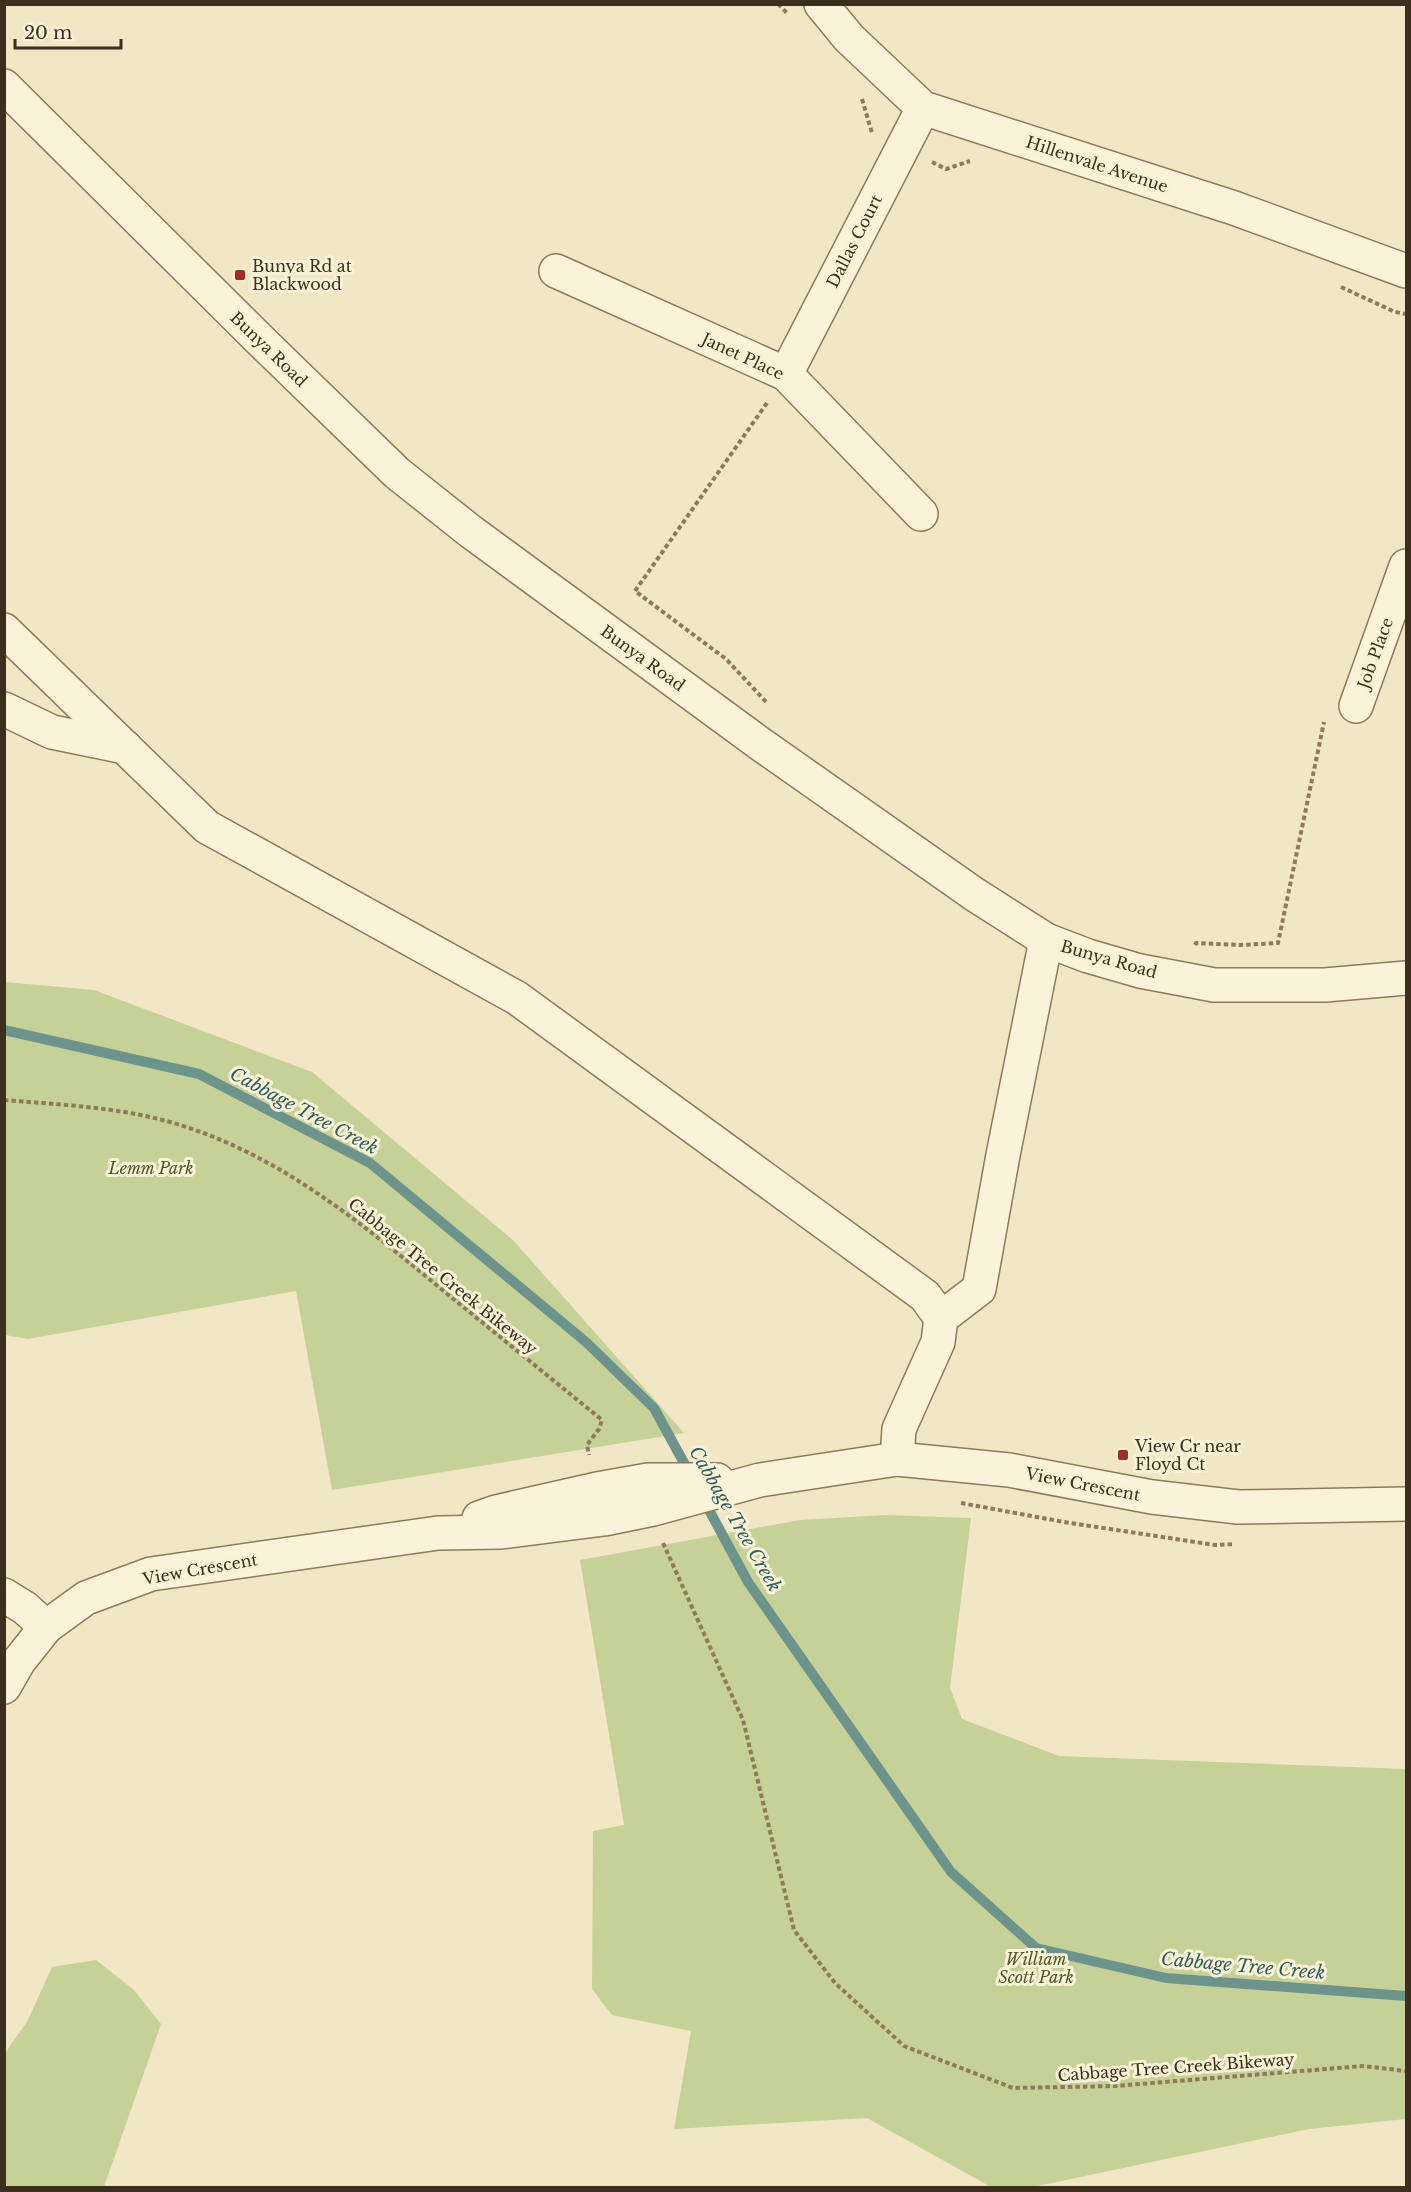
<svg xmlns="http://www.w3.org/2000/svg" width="1411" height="2192" viewBox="0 0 1411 2192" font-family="'Libre Baskerville',serif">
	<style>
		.green { fill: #c6d197 }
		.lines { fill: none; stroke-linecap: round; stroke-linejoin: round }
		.stream { stroke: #6c948d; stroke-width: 10 }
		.minor-casing { stroke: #8e7959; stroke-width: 36 }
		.tertiary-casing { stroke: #8e7959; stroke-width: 36 }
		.path { stroke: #8e7959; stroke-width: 4; stroke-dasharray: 4.5 3; stroke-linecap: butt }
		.minor { stroke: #fbf3d9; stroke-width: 33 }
		.tertiary { stroke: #fbf3d9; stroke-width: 33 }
		.poi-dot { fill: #a22c24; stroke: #f8f1d5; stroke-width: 2 }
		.labels { text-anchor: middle; stroke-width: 6; stroke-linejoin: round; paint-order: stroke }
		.street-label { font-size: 16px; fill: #3d2f1e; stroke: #f8f1d5 }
		.poi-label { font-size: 16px; fill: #3d2f1e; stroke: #f8f1d5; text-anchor: start }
		.park-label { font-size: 16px; font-style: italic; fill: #495b23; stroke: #f8f1d5 }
		.water-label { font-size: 18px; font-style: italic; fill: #2c5e5e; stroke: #f8f1d5 }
	</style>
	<rect width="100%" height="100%" fill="#f2e7c5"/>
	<g class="green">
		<path d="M5,982L94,990L312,1072L513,1240L684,1433L332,1490L296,1291L28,1339L5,1335Z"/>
		<path d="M885,1515L971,1518L950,1688L962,1719L1059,1756L1406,1769V2119L1309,2129L1028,2188L991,2187L867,2118L674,2129L691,2031L612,2015L592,1989L593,1831L624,1825L580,1560L800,1520Z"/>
		<path d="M96,1960L134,1990L161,2024L104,2187H5V2053L27,2022L52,1967Z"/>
	</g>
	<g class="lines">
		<g class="stream">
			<path d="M4,1030L199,1074L370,1163L586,1342L654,1408L690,1474"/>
			<path d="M703,1499L748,1582L951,1872L1036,1948L1166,1978L1406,1996"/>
		</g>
		<defs>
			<g id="minor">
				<path d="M821,4L849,38L923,108L1234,208L1406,271"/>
				<path d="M556,271L786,374L921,514"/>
				<path d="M786,374L923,108"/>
				<path d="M4,630L207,827L517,998L925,1296L941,1318"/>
				<path d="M1356,706L1406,566"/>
				<path d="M4,709L52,732L125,747"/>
				<path d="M897,1459L899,1429L938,1342L941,1318L979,1289L1003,1155L1046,940"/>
				<path d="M4,1595L25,1608L46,1627"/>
			</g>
			<g id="tertiary">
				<path d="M4,86L260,340L397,473L470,531L759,743L974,894L1046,940L1088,956L1140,971L1214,985H1325L1406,978"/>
				<path d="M479,1518L496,1512L597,1489L648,1480H717"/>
				<path d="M4,1687L19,1661L46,1627L86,1598L151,1574L438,1533L501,1532L604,1519L653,1509L760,1480L897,1459L1009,1470L1152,1497L1238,1507L1406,1504"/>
			</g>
		</defs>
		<use href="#minor" class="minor-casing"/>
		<use href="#tertiary" class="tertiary-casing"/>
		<g class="path">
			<path d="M778,4L787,13"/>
			<path d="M862,99L872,133"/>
			<path d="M932,162L946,169L970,161"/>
			<path d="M1341,287L1395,312L1406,314"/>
			<path d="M767,403L635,591L726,659L767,703"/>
			<path d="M1195,945L1196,943L1240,945L1278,943L1324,722"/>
			<path d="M4,1100C63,1105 123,1107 180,1125C280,1156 360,1222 440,1288C494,1332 548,1376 602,1420L599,1429L587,1445L589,1455"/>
			<path d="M961,1503L1064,1522L1215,1545L1235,1544"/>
			<path d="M663,1543L743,1720L794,1930L835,1983L904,2046L1013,2088L1115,2086L1363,2066L1406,2071"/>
		</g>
		<use href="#minor" class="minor"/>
		<use href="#tertiary" class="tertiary"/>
	</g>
	<g class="poi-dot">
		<rect x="234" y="269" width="12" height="12" rx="3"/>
		<rect x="1117" y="1449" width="12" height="12" rx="3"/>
	</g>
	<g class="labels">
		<g class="street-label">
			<text transform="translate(1097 164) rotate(18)" y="6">Hillenvale Avenue</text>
			<text transform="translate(854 241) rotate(-63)" y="6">Dallas Court</text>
			<text transform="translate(269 349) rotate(44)" y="6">Bunya Road</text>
			<text transform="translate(743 356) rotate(25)" y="6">Janet Place</text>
			<text transform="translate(1375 653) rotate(-70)" y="6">Job Place</text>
			<text transform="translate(643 658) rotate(36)" y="6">Bunya Road</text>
			<text transform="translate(1109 959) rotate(16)" y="6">Bunya Road</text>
			<text transform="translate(443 1276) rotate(39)" y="6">Cabbage Tree Creek Bikeway</text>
			<text transform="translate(1083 1484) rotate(11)" y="6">View Crescent</text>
			<text transform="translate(200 1569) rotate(-10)" y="6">View Crescent</text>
			<text transform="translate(1176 2067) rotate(-4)" y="6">Cabbage Tree Creek Bikeway</text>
		</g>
		<g class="poi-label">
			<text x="252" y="272">Bunya Rd at<tspan x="252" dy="18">Blackwood</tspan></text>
			<text x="1135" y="1452">View Cr near<tspan x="1135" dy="18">Floyd Ct</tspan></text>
		</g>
		<g class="park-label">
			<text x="151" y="1174">Lemm Park</text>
			<text x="1036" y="1965">William<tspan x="1036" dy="18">Scott Park</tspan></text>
		</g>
		<g class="water-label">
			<text transform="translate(304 1111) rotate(28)" y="6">Cabbage Tree Creek</text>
			<text transform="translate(735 1519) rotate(60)" y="6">Cabbage Tree Creek</text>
			<text transform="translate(1243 1966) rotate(5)" y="6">Cabbage Tree Creek</text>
		</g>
	</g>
	<rect width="1411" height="2192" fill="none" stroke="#3d2f1e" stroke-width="12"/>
	<path d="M15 39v9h106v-9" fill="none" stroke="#3d2f1e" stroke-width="3"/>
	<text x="24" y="39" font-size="18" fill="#3d2f1e" stroke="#f8f1d5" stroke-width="4.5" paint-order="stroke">20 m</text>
</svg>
